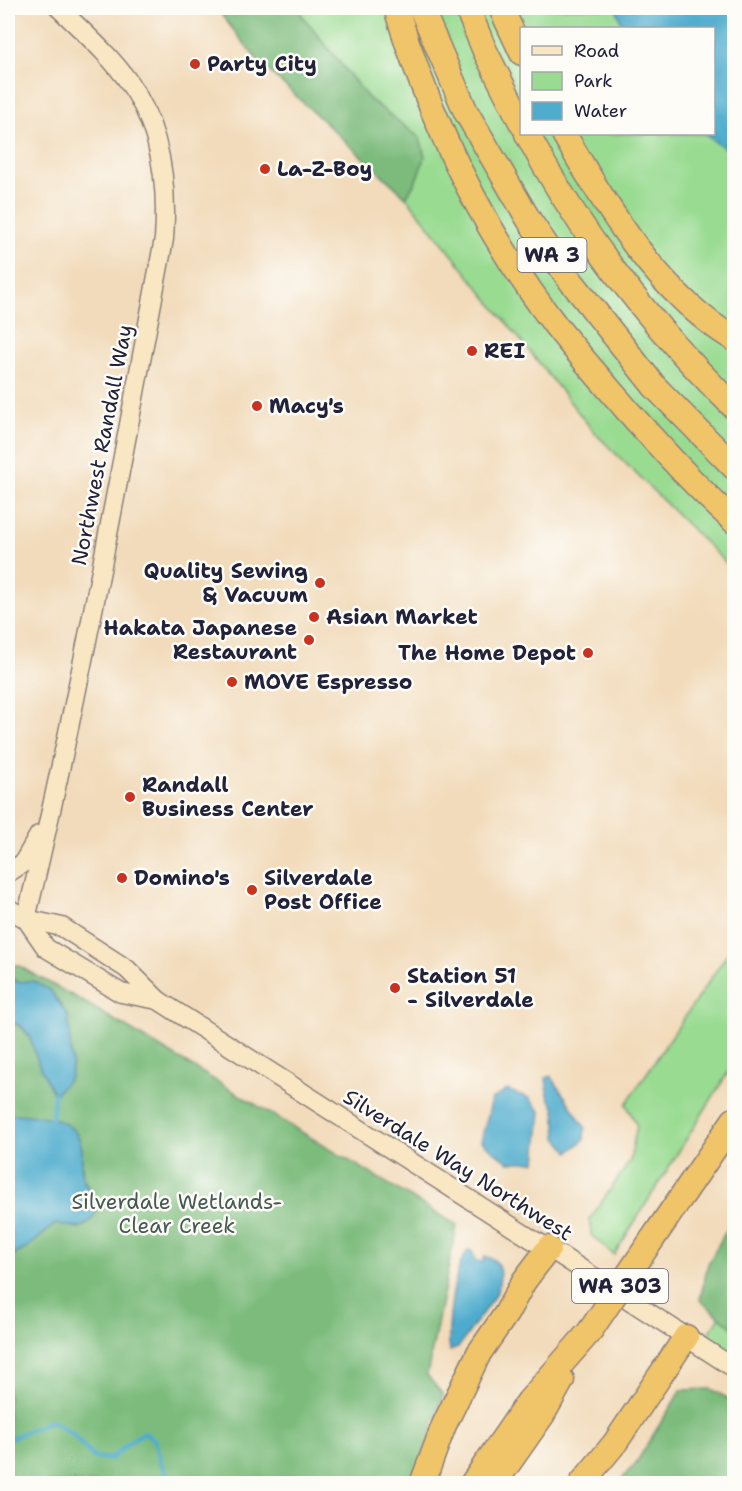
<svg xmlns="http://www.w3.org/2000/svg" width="742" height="1491" viewBox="0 0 742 1491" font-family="'Shantell Sans',sans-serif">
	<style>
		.green { fill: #9adb92; stroke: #5e7e66; stroke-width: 1.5; fill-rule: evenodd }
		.forest { fill: #7bbb7c; stroke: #4e6e5c; stroke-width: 1.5 }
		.water { fill: #4eaccd; stroke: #386784; stroke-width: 1.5 }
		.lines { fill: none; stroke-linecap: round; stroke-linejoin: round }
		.stream { stroke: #4eaccd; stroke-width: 4.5 }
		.secondary-casing { stroke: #8a7e7b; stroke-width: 21 }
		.highway-casing { stroke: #8a7e7b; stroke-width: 27 }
		.secondary { stroke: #f9e7c3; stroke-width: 18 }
		.highway { stroke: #f0c469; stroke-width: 24 }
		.highway-bridge-casing { stroke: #8a7e7b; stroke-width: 27; stroke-linecap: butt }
		.highway-bridge { stroke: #f0c469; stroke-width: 24 }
		.poi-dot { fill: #c8321e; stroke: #fdfcf7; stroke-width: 2 }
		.labels { text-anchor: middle; stroke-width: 5; stroke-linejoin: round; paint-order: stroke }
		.shield { fill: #fdfcf7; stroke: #646373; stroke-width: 1.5 }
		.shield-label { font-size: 20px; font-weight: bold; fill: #22223b }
		.poi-label { font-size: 21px; font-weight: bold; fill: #22223b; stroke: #fdfcf7; text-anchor: start }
		.street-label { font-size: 21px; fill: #22223b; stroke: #fdfcf7 }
		.park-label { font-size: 21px; fill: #465a55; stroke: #fdfcf7 }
	</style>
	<rect width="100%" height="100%" fill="#fdfcf7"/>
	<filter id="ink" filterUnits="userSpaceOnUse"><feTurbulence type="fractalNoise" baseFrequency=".0167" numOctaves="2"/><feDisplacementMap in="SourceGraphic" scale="12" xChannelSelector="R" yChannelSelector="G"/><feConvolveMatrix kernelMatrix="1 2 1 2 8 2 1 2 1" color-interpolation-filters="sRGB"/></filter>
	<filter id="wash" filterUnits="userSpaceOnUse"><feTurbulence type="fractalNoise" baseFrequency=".008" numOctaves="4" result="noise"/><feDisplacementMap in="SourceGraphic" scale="24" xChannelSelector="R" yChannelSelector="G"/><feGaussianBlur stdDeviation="1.35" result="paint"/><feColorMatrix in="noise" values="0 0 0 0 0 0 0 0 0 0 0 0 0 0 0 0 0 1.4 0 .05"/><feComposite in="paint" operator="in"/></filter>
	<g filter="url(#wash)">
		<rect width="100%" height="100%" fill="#f2dbbb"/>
		<g class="green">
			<path d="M296,8H734V571L594,432L406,197L419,173L407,128L368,98ZM522,28H714V134H522Z"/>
			<path d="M734,944V1063L614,1255L591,1235L590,1219L630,1161L637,1125L626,1104Z"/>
			<path d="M734,1296V1368L700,1346Z"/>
		</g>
		<g class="forest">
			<path d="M216,8H296L368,98L420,138L425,157L415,183L406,197L258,61Z"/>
			<path d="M17,965L84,1002L457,1225L427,1375L443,1395L415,1483H8V1258L25,1249L56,1224L79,1228L87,1225L97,1211L98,1203L83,1178L82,1166L28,1115L8,1114V1018C12,1023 18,1024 23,1029C32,1038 35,1053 39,1065L69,1079L72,1067L68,1016L50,990L33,981L17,982L9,976L8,977V966Z"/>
			<path d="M734,1216V1329L700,1300L708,1264Z"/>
			<path d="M711,1389L734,1402V1483H618L636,1463L681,1390Z"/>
		</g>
		<g class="water">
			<path d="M616,8H734V154L704,134H714V28H623Z"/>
			<path d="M9,975L17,982L33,981L50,990L68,1016L72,1067L69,1079L54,1095L39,1065L29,1035L21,1026L11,1022L8,1018V977Z"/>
			<path d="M551,1076L585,1127L584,1140L569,1152L557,1138L555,1109L548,1096L546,1078Z"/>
			<path d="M507,1090L529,1098L541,1112L536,1162H508L481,1141L492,1099Z"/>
			<path d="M8,1114C36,1115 78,1114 82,1150C83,1159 80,1169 82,1177C85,1186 93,1193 97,1201C99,1205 97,1210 95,1214C85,1233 73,1226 56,1224L25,1249L8,1258Z"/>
			<path d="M469,1250L472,1251L476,1261L482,1262L485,1257C504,1258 501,1281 496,1294L458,1348L450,1351C446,1331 453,1264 469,1250Z"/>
		</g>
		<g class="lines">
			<g class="stream">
				<path d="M52,1118L54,1095"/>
				<path d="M8,1439L52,1421L72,1434L93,1457L111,1459L132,1440L145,1432L155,1441L161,1463L172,1484"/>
			</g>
		</g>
	</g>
	<g filter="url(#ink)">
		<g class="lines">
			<defs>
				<g id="secondary">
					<path d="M8,873L23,863L39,835"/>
					<path d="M8,908L26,919L62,927L127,969L158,1000L533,1240L549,1248L734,1368"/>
					<path d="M26,919C80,694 121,466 164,239C168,184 161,127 128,81C109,54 82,31 59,8"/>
					<path d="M26,919L46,948L121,993L158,1000"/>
				</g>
				<g id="highway">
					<path d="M396,8C431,122 483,231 556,326C579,355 603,382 627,410C661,448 696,487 734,521"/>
					<path d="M421,8L466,112L529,220L567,276L655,387L734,467"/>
					<path d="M467,8L485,51L522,124"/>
					<path d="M501,8L522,53"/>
					<path d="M527,134C581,235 652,327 734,407"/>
					<path d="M564,134C607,209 659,294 734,339"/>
					<path d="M651,1241L734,1120"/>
					<path d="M422,1484L444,1425L479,1353L506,1314L524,1281L549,1248"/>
					<path d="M472,1484L529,1401L590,1331"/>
					<path d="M494,1484L543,1414L562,1380"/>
					<path d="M581,1484L615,1443L686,1337"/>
				</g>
			</defs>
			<use href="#secondary" class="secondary-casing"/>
			<use href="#highway" class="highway-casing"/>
			<use href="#secondary" class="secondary"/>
			<use href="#highway" class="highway"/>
			<defs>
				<path id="highway-bridge" d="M590,1331L651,1241"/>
			</defs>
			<use href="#highway-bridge" class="highway-bridge-casing"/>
			<use href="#highway-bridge" class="highway-bridge"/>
		</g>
	</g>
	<g class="poi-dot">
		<circle cx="195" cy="64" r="6"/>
		<circle cx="265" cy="169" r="6"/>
		<circle cx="472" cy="351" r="6"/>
		<circle cx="257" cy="406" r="6"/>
		<circle cx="320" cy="583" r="6"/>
		<circle cx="314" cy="617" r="6"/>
		<circle cx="309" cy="640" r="6"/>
		<circle cx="588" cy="653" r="6"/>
		<circle cx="232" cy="682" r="6"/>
		<circle cx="130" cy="797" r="6"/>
		<circle cx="122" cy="878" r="6"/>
		<circle cx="252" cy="890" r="6"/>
		<circle cx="395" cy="988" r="6"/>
	</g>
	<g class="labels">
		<g class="shield">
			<rect x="517.5" y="238" width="69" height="34" rx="4.5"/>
			<rect x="572" y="1269" width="96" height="34" rx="4.5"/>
		</g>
		<g class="shield-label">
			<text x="552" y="262">WA 3</text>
			<text x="620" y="1293">WA 303</text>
		</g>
		<g class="poi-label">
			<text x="207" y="71">Party City</text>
			<text x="277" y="176">La-Z-Boy</text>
			<text x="484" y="358">REI</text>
			<text x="269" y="413">Macy's</text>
			<text x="308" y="578" text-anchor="end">Quality Sewing<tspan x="308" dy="24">&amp; Vacuum</tspan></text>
			<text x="326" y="624">Asian Market</text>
			<text x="297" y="635" text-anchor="end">Hakata Japanese<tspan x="297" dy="24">Restaurant</tspan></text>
			<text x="576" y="660" text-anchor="end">The Home Depot</text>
			<text x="244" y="689">MOVE Espresso</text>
			<text x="142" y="792">Randall<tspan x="142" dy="24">Business Center</tspan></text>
			<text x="134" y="885">Domino's</text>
			<text x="264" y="885">Silverdale<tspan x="264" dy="24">Post Office</tspan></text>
			<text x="407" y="983">Station 51<tspan x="407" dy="24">- Silverdale</tspan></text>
		</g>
		<g class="street-label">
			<text transform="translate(102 445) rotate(-79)" y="7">Northwest Randall Way</text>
			<text transform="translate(458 1165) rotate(32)" y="7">Silverdale Way Northwest</text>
		</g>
		<g class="park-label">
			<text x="177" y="1209">Silverdale Wetlands-<tspan x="177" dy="24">Clear Creek</tspan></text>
		</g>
	</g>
	<rect width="742" height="1491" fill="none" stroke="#fdfcf7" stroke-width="30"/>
	<rect x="520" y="27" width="195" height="108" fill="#fdfcf7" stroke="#a5a5ac" stroke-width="1.5"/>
	<rect x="532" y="46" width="30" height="9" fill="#f9e7c3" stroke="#a5a5ac" stroke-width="1.5"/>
	<text x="574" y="57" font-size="18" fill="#22223b">Road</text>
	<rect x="532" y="72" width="30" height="18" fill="#9adb92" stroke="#a5a5ac" stroke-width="1.5"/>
	<text x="574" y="87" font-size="18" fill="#22223b">Park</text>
	<rect x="532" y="102" width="30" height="18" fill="#4eaccd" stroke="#a5a5ac" stroke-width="1.5"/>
	<text x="574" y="117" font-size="18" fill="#22223b">Water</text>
</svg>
